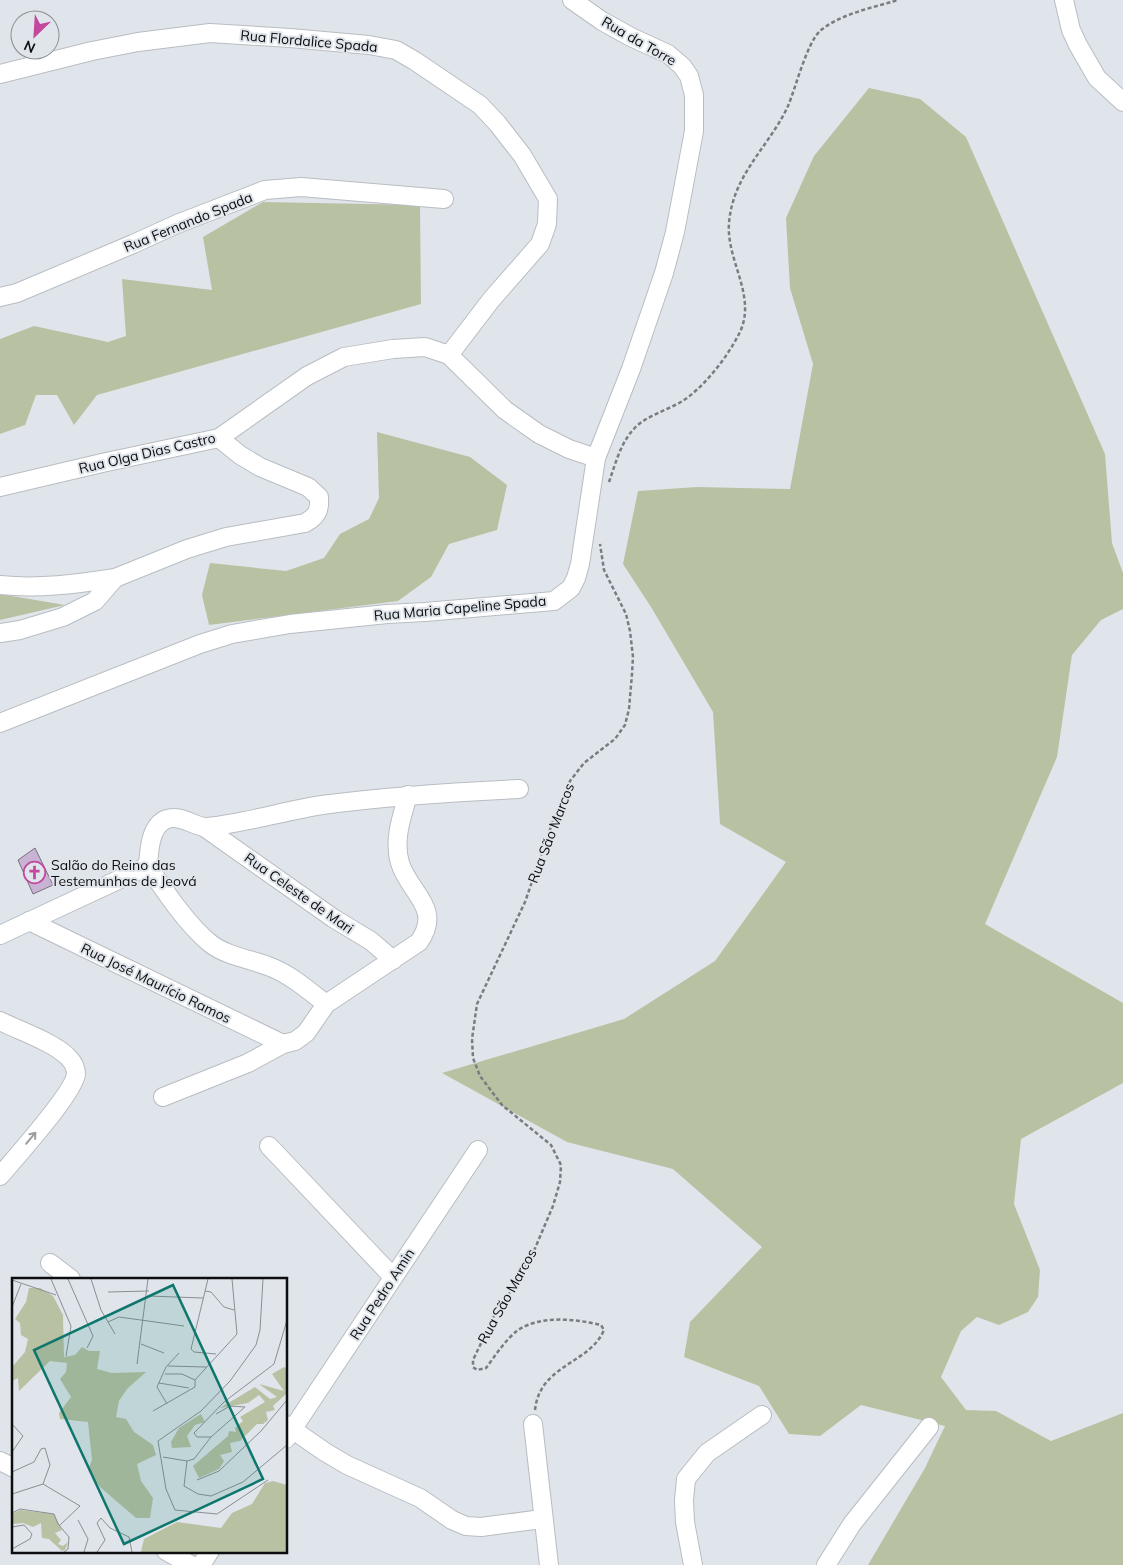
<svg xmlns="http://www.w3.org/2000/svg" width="1123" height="1565" viewBox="0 0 1123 1565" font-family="Mulish,sans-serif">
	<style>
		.green { fill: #b9c1a3 }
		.building { fill: #c9b3d5; stroke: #777379 }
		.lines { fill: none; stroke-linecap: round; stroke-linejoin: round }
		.minor-casing { stroke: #b8bdc2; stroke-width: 20 }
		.path { stroke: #797c80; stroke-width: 2.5; stroke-dasharray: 4 2.5; stroke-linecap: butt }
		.minor { stroke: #fff; stroke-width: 18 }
		.oneway { stroke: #9e9e9f }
		.labels { text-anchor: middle; stroke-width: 4; stroke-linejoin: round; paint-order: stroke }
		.street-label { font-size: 14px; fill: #0c0d0f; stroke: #e0e5eb }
		.poi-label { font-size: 14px; fill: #0c0d0f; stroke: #e0e5eb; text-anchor: start }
		.inset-road { fill: none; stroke: #8b8f93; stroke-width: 1 }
		.view { fill: #0f766e; fill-opacity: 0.15; stroke: #0f766e; stroke-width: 2.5 }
		.inset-edge { fill: none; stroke: #0c0d0f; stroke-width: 2.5 }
	</style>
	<rect width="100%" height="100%" fill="#e0e5eb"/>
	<g class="green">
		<path d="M869,88L920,99L966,137L1105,454L1112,543L1123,573V609L1101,620L1072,655L1057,757L985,924L1123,1003V1083L1021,1139L1014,1204L1040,1270L1038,1297L1028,1312L999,1325L977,1317L961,1331L941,1377L966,1410L996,1411L1051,1441L1123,1413V1565H868L925,1468L945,1426L861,1405L820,1436L789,1434L759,1386L684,1357L690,1322L762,1247L673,1169L567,1142L442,1073L624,1019L715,961L786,862L720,824L713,712L651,607L623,564L638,491L697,487L790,489L813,364L790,288L786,218L814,156Z"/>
		<path d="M263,202L420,205L421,304L97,395L74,425L57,395H36L25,425L0,434V339L34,326L108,342L126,336L122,279L212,290L203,237Z"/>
		<path d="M377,432L470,457L507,485L497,530L449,544L431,577L398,601L209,625L202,595L210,563L286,571L324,558L340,534L369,519L379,498Z"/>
		<path d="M0,594L65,605L0,620Z"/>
	</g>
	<path class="building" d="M35,848L53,885L33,894L18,860Z"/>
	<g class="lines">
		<defs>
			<g id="minor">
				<path d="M1064,0L1071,30L1078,45L1097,78L1123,102"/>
				<path d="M0,74L92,51L138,42L210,33L290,38L369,45L396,50L415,61L480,105L497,123L522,155L548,199L547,224L540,244L491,300L449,355"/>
				<path d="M0,297L17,293L133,244L177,224L265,190L301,187L444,199"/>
				<path d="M0,487L102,463L219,438L307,376L344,357L393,349L425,347L449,355L505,410L539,434L569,449L596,458"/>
				<path d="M0,585C39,589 77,584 115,578"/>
				<path d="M0,633L20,630L63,617L95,601L115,578L187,549L226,537L305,523C317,516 320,511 319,497L308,487L260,467L240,455L219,438"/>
				<path d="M0,723L200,644L232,634L290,624L387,614L425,612L554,601L571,588L576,578L580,564L596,458L631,369L664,273L675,232L694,131V95L689,76L682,66L668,54L631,37L602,21L572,0"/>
				<path d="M204,827L333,918L371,941L393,960"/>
				<path d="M148,866C149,851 150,825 167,819C181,814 196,828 207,827C246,823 284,811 322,805C388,796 453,792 519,789"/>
				<path d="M148,866C164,890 188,926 211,944C227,956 249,959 268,966C290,974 308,990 326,1004"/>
				<path d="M29,921L283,1044"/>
				<path d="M0,935L148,866"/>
				<path d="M0,1021C20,1031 53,1042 68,1057C73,1062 76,1068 76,1074C74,1093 15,1158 0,1176"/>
				<path d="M163,1097L248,1063L283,1044L295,1041L306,1033L326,1004L419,942C443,908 409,893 400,863C393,840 402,816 408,795"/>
				<path d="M269,1146L393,1277"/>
				<path d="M50,1263L71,1279"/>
				<path d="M533,1424L549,1565"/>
				<path d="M286,1425L325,1452L347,1465L420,1498L452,1520L466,1526L481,1527L542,1519"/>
				<path d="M286,1439L478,1150"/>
				<path d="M0,1461L14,1468"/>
				<path d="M166,1551L191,1565"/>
				<path d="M201,1565L210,1551"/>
				<path d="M693,1565L685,1522L684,1500L686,1479L707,1453L762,1415"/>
				<path d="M826,1565L852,1524L929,1427"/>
			</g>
		</defs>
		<use href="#minor" class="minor-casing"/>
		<g class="path">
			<path d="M609,482C615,465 620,445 632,431C646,414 669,411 687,398C708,382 727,357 739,334C758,297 726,261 729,223C733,174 769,147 788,106C796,87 807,42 821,30C843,13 872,8 898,0"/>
			<path d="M535,1410C540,1364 590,1364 604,1330L601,1325C576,1319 541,1315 518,1330C506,1339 495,1356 486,1368L477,1370L473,1367V1360L494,1316L521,1276L533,1253L553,1206L560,1182L561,1165L551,1145L502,1105L480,1076L473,1058L472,1039L477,1004L525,902L553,821L570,781L584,763L615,739L625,725L629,709L632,674L633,657L630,631L626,614L604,570L600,544"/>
		</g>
		<use href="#minor" class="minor"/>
	</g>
	<defs><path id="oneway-shaft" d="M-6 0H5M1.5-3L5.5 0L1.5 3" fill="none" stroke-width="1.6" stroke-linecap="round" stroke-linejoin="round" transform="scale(1.25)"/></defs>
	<use class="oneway" href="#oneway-shaft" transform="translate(31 1138) rotate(-50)"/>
	<defs>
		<symbol id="church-ring" viewBox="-11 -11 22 22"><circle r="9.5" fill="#e0e5eb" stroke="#c2499d" stroke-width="1.5"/><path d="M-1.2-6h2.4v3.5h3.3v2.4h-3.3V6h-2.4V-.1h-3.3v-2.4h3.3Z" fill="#c2499d"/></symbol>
	</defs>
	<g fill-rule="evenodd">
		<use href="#church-ring" x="22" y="860" width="25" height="25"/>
	</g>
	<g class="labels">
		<g class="street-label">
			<text transform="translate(309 41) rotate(5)" y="5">Rua Flordalice Spada</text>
			<text transform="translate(639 41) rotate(30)" y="5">Rua da Torre</text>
			<text transform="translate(188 222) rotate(-22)" y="5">Rua Fernando Spada</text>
			<text transform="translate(147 453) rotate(-13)" y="5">Rua Olga Dias Castro</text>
			<text transform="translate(460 608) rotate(-5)" y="5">Rua Maria Capeline Spada</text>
			<text transform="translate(551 833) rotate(-69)" y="5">Rua São Marcos</text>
			<text transform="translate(299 893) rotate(35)" y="5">Rua Celeste de Mari</text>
			<text transform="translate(156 983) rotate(26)" y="5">Rua José Maurício Ramos</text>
			<text transform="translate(382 1294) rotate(-57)" y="5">Rua Pedro Amin</text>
			<text transform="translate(507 1296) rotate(-61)" y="5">Rua São Marcos</text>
		</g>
		<g class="poi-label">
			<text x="51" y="870">Salão do Reino das<tspan x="51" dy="16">Testemunhas de Jeová</tspan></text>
		</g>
	</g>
	<g transform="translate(12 1278)">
		<rect width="275" height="275" fill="#e0e5eb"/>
		<path d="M17,10H28L41,18L51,37L52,79L63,77L70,69L77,73H88L85,91L100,95L134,94L115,111L107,123L104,139L114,141L122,154L141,167L144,177L125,186L129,203L141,220L138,240H124L88,209L76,192L80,182L76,144L48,141L47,135L59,119L48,101L54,94L55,85L38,83L7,113L6,100L0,103V89L13,74L16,61L9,57L8,45L3,41L14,24ZM272,89L275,91V115L261,128L263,132L254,134L256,142L251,146H245L228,163L218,165L220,174L208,177L212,183L207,191L187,200L181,188L216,158L217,153L224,154L223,150L231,143L228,139L253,124L247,117L236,125L208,130L243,109L258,121L265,119L247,106L272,113L260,96ZM189,136L193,144L183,147L175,158L179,169L160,170L159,164L167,150ZM261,203L275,207V274H129L132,261L165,244L209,250L220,235L240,226L253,205ZM8,232L42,236L50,252L43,255L49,262L46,266L51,268L56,264L53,272L50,273L37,261L30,260L29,245L21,249L11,245L0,246V236Z" fill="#b9c1a3"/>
		<path class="inset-road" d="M39,1L59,48L54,78M56,1L81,58L75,70M79,1L89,32L103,56M196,1L179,71L182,74L204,76M251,1L248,52L244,67L218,103L189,133L146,163L154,211L163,232L205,236L256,202M0,2L44,17M193,13L199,14L212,29L222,32M96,14L137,13M136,18L191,20M0,29L9,6M96,44L107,39L172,48M129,66L152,75M125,86L136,1M156,88L194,89M153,96H170L183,102M147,105L177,110M155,126L145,109L154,89L167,75M141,133L183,109V102L225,56L220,1M0,146L11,158L0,174M199,159H185L182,155L212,124L262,86L275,42M151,179L175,183L182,181L199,159L233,129L218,128L204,136M175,183L172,208L186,216L199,218L231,204L275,167M0,194L22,184L29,171L33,170L38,187L31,206L68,228L47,248M185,202L207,193L249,153L275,122M0,216L31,206M0,235L8,231L42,236L46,246L57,259L56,271L52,274M66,242L76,261L72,274M0,249L12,247L20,256L18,261L0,271M85,274L93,262L85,245L89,240L98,250L117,259L120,274"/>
		<path class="view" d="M161,7L251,201L112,266L22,72Z"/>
		<rect width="275" height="275" class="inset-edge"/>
	</g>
	<g transform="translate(35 35) rotate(205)"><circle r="24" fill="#e0e5eb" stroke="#8b8f93"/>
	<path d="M0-4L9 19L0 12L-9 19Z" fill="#c2499d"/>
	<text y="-8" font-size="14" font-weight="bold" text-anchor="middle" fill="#0c0d0f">N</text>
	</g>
</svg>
